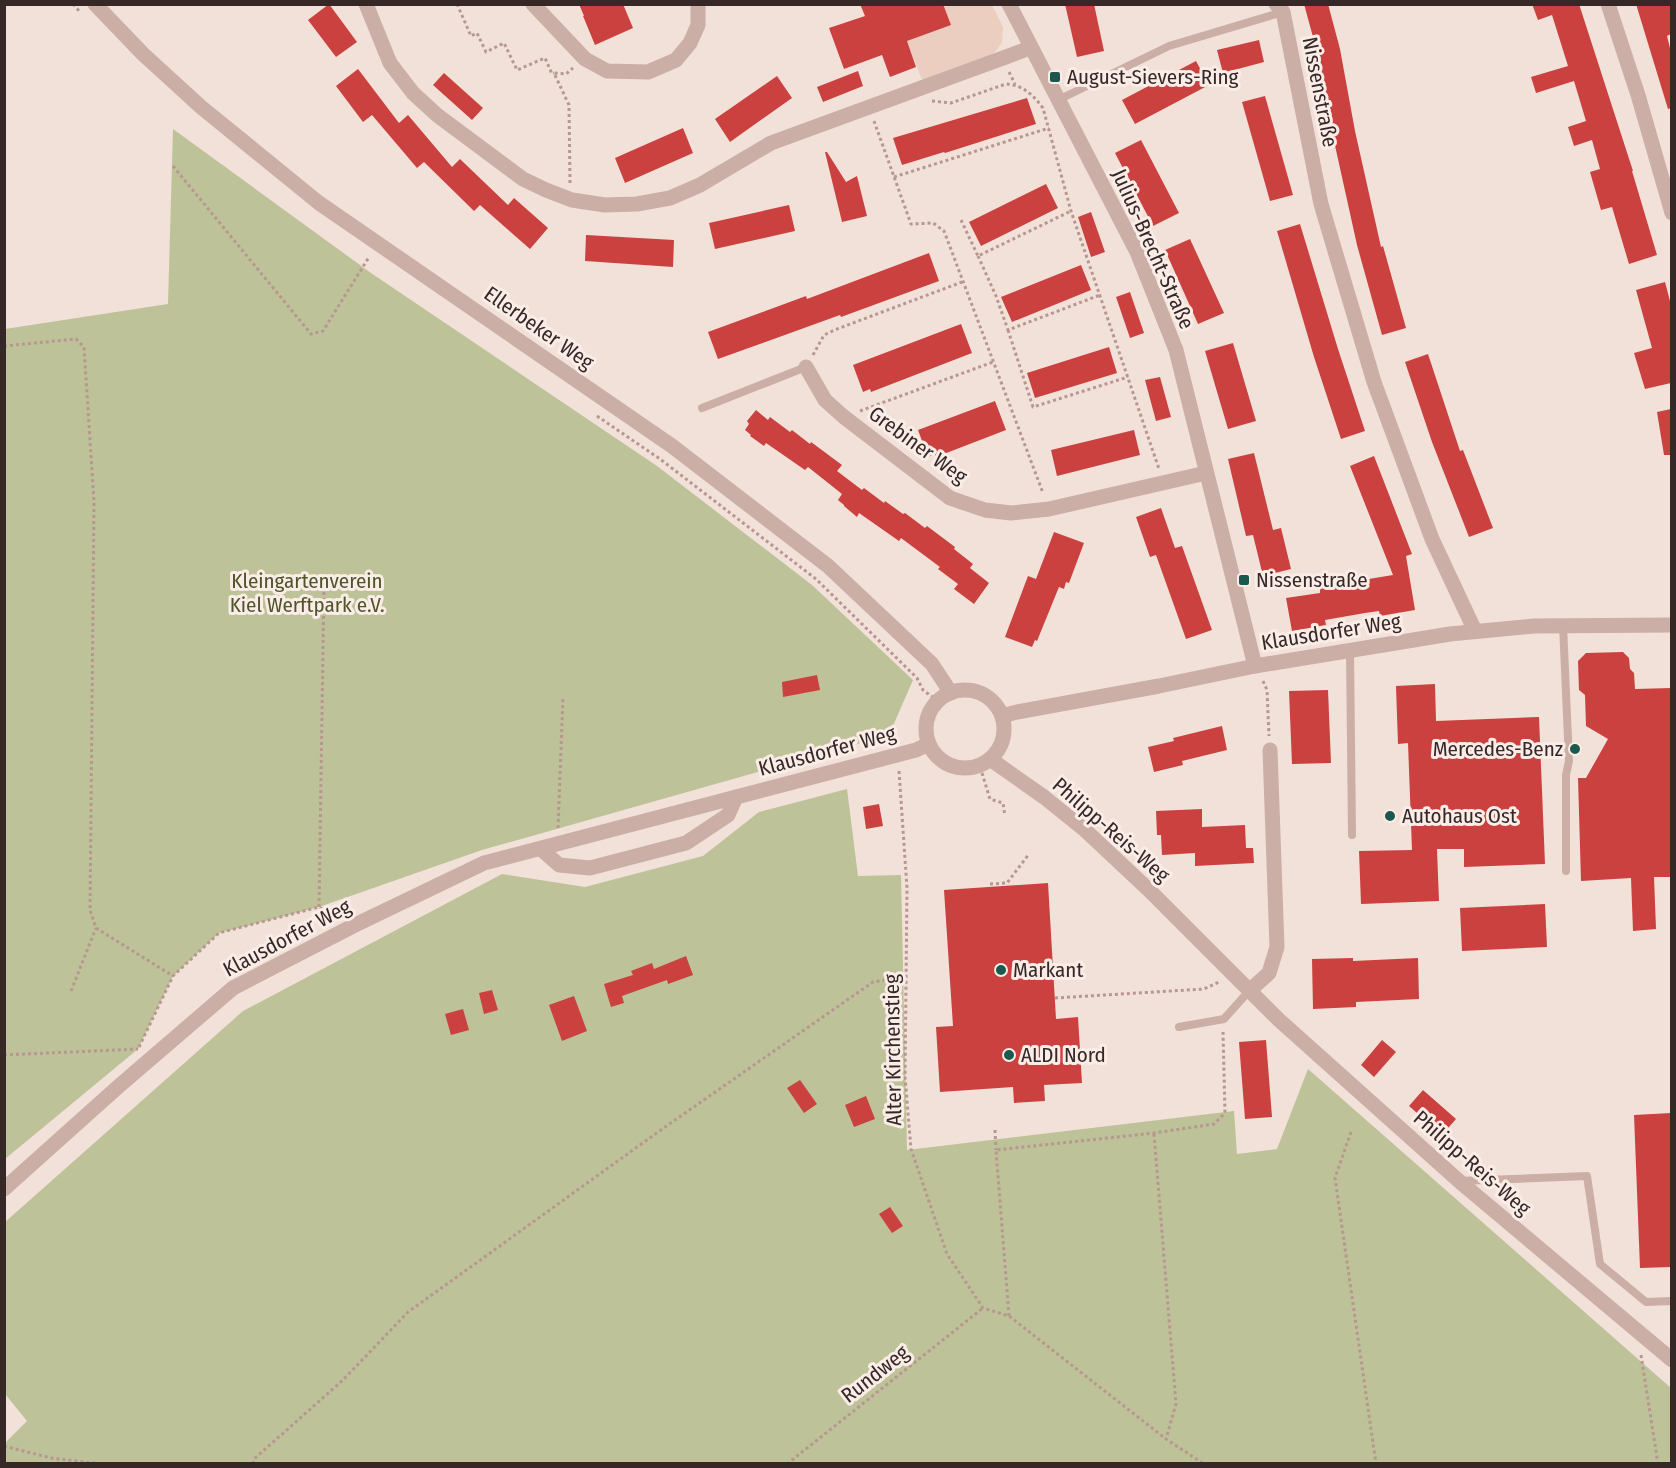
<svg xmlns="http://www.w3.org/2000/svg" width="1676" height="1468" viewBox="0 0 1676 1468" font-family="'Fira Sans Condensed',sans-serif">
	<style>
		.green { fill: #bdc299 }
		.plaza { fill: #ebcec0 }
		.building { fill: #ca413f }
		.lines { fill: none; stroke-linecap: round; stroke-linejoin: round }
		.path { stroke: #b7978f; stroke-width: 3; stroke-dasharray: 3 3; stroke-linecap: butt }
		.service { stroke: #cbaea5; stroke-width: 8 }
		.minor { stroke: #cbaea5; stroke-width: 15 }
		.tertiary { stroke: #cbaea5; stroke-width: 15 }
		.poi-dot { fill: #1b594f; stroke: #faece6; stroke-width: 2 }
		.labels { text-anchor: middle; stroke-width: 6; stroke-linejoin: round; paint-order: stroke }
		.poi-label { font-size: 21px; fill: #362827; stroke: #faece6; text-anchor: start }
		.street-label { font-size: 21px; fill: #362827; stroke: #faece6 }
		.park-label { font-size: 21px; fill: #4f5529; stroke: #faece6 }
	</style>
	<rect width="100%" height="100%" fill="#f2e1d9"/>
	<g class="green">
		<path d="M173,129L371,273L657,466L812,585L913,680L889,735L482,850L319,907L219,933L173,976L138,1049L5,1159V329L168,304Z"/>
		<path d="M847,789L858,876L901,875L907,1150L1234,1111L1237,1154L1277,1149L1308,1069L1671,1388V1463H5V1443L27,1421L5,1394L4,1223L243,1011L502,874L585,887L703,856L759,812Z"/>
	</g>
	<path class="plaza" d="M943,5H992L1003,27L1002,42L995,52L990,55L922,80L907,41L950,25Z"/>
	<g class="building">
		<path d="M329,4L357,42L336,57L308,20Z"/>
		<path d="M579,4H623L633,28L595,45L583,16H584Z"/>
		<path d="M860,4H943L951,25L907,41L916,67L890,77L882,55L844,69L829,28L865,16Z"/>
		<path d="M1065,4H1094L1104,51L1077,57Z"/>
		<path d="M1304,4H1328L1340,49L1355,131L1381,247L1383,246L1406,328L1382,335L1357,245L1332,132L1313,37Z"/>
		<path d="M1532,4H1579L1633,171H1632L1657,255L1629,264L1612,207L1601,210L1590,172L1600,169L1592,140L1574,146L1568,127L1586,121L1574,81L1536,93L1531,77L1568,66L1552,15L1538,20Z"/>
		<path d="M1636,4H1671V34L1667,36L1671,52V108L1668,109Z"/>
		<path d="M1259,40L1264,62L1223,73L1217,50Z"/>
		<path d="M1196,61L1209,85L1135,124L1122,100Z"/>
		<path d="M358,69L399,123L408,115L452,167L460,159L508,205L514,198L548,228L530,249L480,205L474,211L424,162L417,168L372,115L363,122L336,86Z"/>
		<path d="M858,71L863,86L823,102L817,87Z"/>
		<path d="M444,73L483,108L472,120L433,85Z"/>
		<path d="M777,76L792,98L730,142L715,119Z"/>
		<path d="M1265,96L1293,195L1270,201L1242,102Z"/>
		<path d="M1027,98L1036,124L945,153L944,152L902,165L893,138Z"/>
		<path d="M683,128L693,153L625,183L615,158Z"/>
		<path d="M1141,140L1179,213L1153,226L1115,153Z"/>
		<path d="M825,152H827L846,182L857,176L867,216L842,222Z"/>
		<path d="M1046,184L1058,208L981,246L969,222Z"/>
		<path d="M789,205L795,231L715,249L709,223Z"/>
		<path d="M1091,212L1105,252L1091,257L1078,217Z"/>
		<path d="M1300,224L1338,349L1365,431L1341,439L1314,357L1277,231Z"/>
		<path d="M586,235L674,240L673,267L585,261Z"/>
		<path d="M1190,239L1224,313L1198,324L1165,250Z"/>
		<path d="M929,253L939,281L841,317L840,315L718,359L708,332L806,296L807,299Z"/>
		<path d="M1081,265L1091,290L1012,322L1001,297Z"/>
		<path d="M1665,282L1671,305V383L1645,389L1634,353L1652,348L1636,290Z"/>
		<path d="M1130,292L1144,333L1130,338L1116,297Z"/>
		<path d="M961,324L972,353L871,392L870,389L863,392L853,365Z"/>
		<path d="M1233,343L1256,421L1228,429L1205,351Z"/>
		<path d="M1109,347L1117,373L1035,398L1027,373Z"/>
		<path d="M1428,354L1460,451L1463,450L1493,528L1469,537L1432,442L1405,362Z"/>
		<path d="M1160,377L1171,417L1156,421L1145,380Z"/>
		<path d="M995,401L1006,430L936,457L935,454L928,457L918,430Z"/>
		<path d="M1671,409V455H1664L1657,412Z"/>
		<path d="M756,410L768,420L770,417L790,432L792,430L810,444L811,442L842,465L837,471L862,490L864,488L884,503L885,501L903,514L905,513L925,528L927,526L955,547L954,549L973,564L970,568L989,583L974,604L954,589L958,584L938,569L940,567L901,538L899,541L859,513L857,517L844,506V505L838,500L842,494L808,467L805,470L766,443L764,446L750,436L751,435L745,430L749,424L747,421Z"/>
		<path d="M1134,430L1140,455L1057,476L1051,450Z"/>
		<path d="M1254,453L1273,530L1281,528L1291,569L1263,576L1253,535L1246,536L1228,459Z"/>
		<path d="M1374,456L1412,554L1406,556L1415,610L1380,616L1379,611L1365,613L1325,620L1326,625L1292,631L1286,598L1320,593V587L1393,575L1350,466Z"/>
		<path d="M1161,508L1175,548L1182,546L1212,630L1186,639L1156,555L1150,557L1136,517Z"/>
		<path d="M1054,532L1084,543L1069,583L1066,582L1064,589L1059,587L1037,641L1035,640L1032,647L1005,637L1028,576L1036,579Z"/>
		<path d="M1623,652L1629,658L1630,669L1634,673L1635,689L1671,688V877H1654L1656,929L1633,931L1631,878L1581,881L1578,778H1586L1608,739L1586,726L1585,695L1579,690L1578,661L1586,653Z"/>
		<path d="M817,675L820,690L783,697L782,682Z"/>
		<path d="M1435,684L1436,721L1539,717L1545,864L1464,867V849H1437L1439,901L1361,904L1359,851L1412,850L1408,743L1398,744L1396,686Z"/>
		<path d="M1328,690L1331,763L1292,764L1289,691Z"/>
		<path d="M1222,726L1227,750L1182,761L1183,765L1154,772L1148,747L1174,741L1173,738Z"/>
		<path d="M879,804L883,826L866,829L863,807Z"/>
		<path d="M1202,809V827L1245,825L1246,848H1253L1254,863L1195,866V853L1162,855L1161,835H1157L1156,811Z"/>
		<path d="M1048,883L1056,1019L1078,1017L1082,1083L1044,1085L1045,1101L1014,1103L1013,1087L940,1092L936,1027L953,1026L944,890Z"/>
		<path d="M1545,904L1547,947L1462,951L1460,908Z"/>
		<path d="M686,956L693,975L668,984L667,980L622,996L624,1003L611,1007L604,984L633,975L631,971L652,963L654,969Z"/>
		<path d="M1353,958V961L1418,958L1419,999L1356,1002V1007L1313,1009L1312,959Z"/>
		<path d="M492,990L498,1010L484,1014L479,993Z"/>
		<path d="M574,996L587,1031L562,1041L549,1005Z"/>
		<path d="M463,1009L469,1030L451,1035L445,1014Z"/>
		<path d="M1266,1040L1272,1117L1245,1119L1239,1042Z"/>
		<path d="M1382,1040L1396,1052L1374,1077L1361,1065Z"/>
		<path d="M800,1080L817,1104L804,1113L787,1088Z"/>
		<path d="M1423,1090L1456,1119L1442,1135L1409,1106Z"/>
		<path d="M866,1096L875,1119L854,1127L845,1105Z"/>
		<path d="M1671,1113V1267L1640,1268L1634,1115Z"/>
		<path d="M890,1207L903,1226L892,1233L879,1214Z"/>
	</g>
	<g class="lines">
		<g class="path">
			<path d="M73,4L80,12"/>
			<path d="M457,4L471,36L477,33L486,52L504,43L517,70L545,58L552,74L554,73"/>
			<path d="M1009,72L1015,84"/>
			<path d="M932,101L951,103L1006,84C1023,85 1033,95 1043,108L1071,211L1159,469"/>
			<path d="M874,121L911,224L933,223L944,231L1043,493"/>
			<path d="M173,166L311,334L323,331L369,257"/>
			<path d="M894,177L1049,128"/>
			<path d="M570,183L569,105L554,73L566,74L573,68"/>
			<path d="M961,220L978,256L1071,211"/>
			<path d="M978,256L996,296L1008,330L1100,295"/>
			<path d="M1008,330L1033,407L1128,377"/>
			<path d="M4,346L76,339L84,347L94,502L90,910L96,928L173,976"/>
			<path d="M813,355L824,335L837,329L962,282"/>
			<path d="M860,411L993,362"/>
			<path d="M597,416L660,459L816,579L917,678L923,690L935,699"/>
			<path d="M1263,681L1267,690L1269,736"/>
			<path d="M899,771L907,888L905,1077L911,1149L947,1254L983,1308L1009,1316L1166,1439L1204,1464"/>
			<path d="M982,773L990,799L1003,803L1005,816"/>
			<path d="M558,828L563,697"/>
			<path d="M990,884L1007,883L1029,854"/>
			<path d="M319,907L324,585"/>
			<path d="M71,991L96,928"/>
			<path d="M1055,998L1204,989L1221,981"/>
			<path d="M139,1047L173,976L219,933L319,907L338,917"/>
			<path d="M4,1055L138,1049"/>
			<path d="M995,1130L996,1150"/>
			<path d="M1351,1132L1335,1178L1376,1464"/>
			<path d="M1154,1134L1176,1404L1166,1439"/>
			<path d="M1009,1316L996,1150L1154,1133L1214,1124L1225,1113L1223,1032"/>
			<path d="M1641,1355L1658,1464"/>
			<path d="M4,1446L51,1458L102,1464"/>
			<path d="M253,1464L254,1459L343,1380L408,1312L665,1127L873,982L906,977"/>
			<path d="M787,1464L983,1308"/>
		</g>
		<g class="service">
			<path d="M1058,100L1169,46L1283,12"/>
			<path d="M702,408L806,367"/>
			<path d="M1563,625L1569,761L1566,775V871"/>
			<path d="M1350,650L1352,835"/>
			<path d="M1179,1027L1224,1019L1249,991"/>
			<path d="M1459,1181L1587,1176L1600,1264L1646,1302L1672,1301"/>
		</g>
		<g class="minor">
			<path d="M366,4L390,63L413,93L437,115L523,179L546,190L572,200L605,205L637,204L670,198L700,185L771,143L1030,48"/>
			<path d="M533,4L585,59L607,71L648,72L676,60L690,43L698,25V4"/>
			<path d="M1009,4L1137,252L1176,350L1255,666"/>
			<path d="M1276,4L1283,12L1321,204L1374,382L1432,539L1475,631"/>
			<path d="M1608,4L1638,95L1672,213"/>
			<path d="M806,367L825,400L844,417L950,498L985,510L1011,513L1049,509L1206,473"/>
			<path d="M990,759L1044,797L1085,830L1149,890L1279,1020L1459,1181L1672,1360"/>
			<path d="M541,849L559,865L590,868L686,843L728,815L736,797"/>
			<path d="M1249,991L1269,973L1277,947L1270,750"/>
		</g>
		<g class="tertiary">
			<path d="M95,4L143,54L201,107L319,203L672,446L828,566L932,664L951,693"/>
			<circle cx="965" cy="729" r="39"/>
			<path d="M1002,716L1017,712L1159,686L1255,666L1450,634L1534,626L1672,625"/>
			<path d="M4,1189L119,1086L233,988L353,926L484,863L916,750L929,744"/>
		</g>
	</g>
	<g class="poi-dot">
		<rect x="1049" y="71" width="12" height="12" rx="3"/>
		<rect x="1238" y="574" width="12" height="12" rx="3"/>
		<circle cx="1575" cy="749" r="6"/>
		<circle cx="1390" cy="816" r="6"/>
		<circle cx="1001" cy="970" r="6"/>
		<circle cx="1009" cy="1055" r="6"/>
	</g>
	<g class="labels">
		<g class="poi-label">
			<text x="1067" y="84">August-Sievers-Ring</text>
			<text x="1256" y="587">Nissenstraße</text>
			<text x="1563" y="756" text-anchor="end">Mercedes-Benz</text>
			<text x="1402" y="823">Autohaus Ost</text>
			<text x="1013" y="977">Markant</text>
			<text x="1021" y="1062">ALDI Nord</text>
		</g>
		<g class="street-label">
			<text transform="translate(1320 92) rotate(79)" y="7">Nissenstraße</text>
			<text transform="translate(1153 249) rotate(66)" y="7">Julius-Brecht-Straße</text>
			<text transform="translate(539 328) rotate(35)" y="7">Ellerbeker Weg</text>
			<text transform="translate(918 445) rotate(36)" y="7">Grebiner Weg</text>
			<text transform="translate(1331 632) rotate(-9)" y="7">Klausdorfer Weg</text>
			<text transform="translate(827 751) rotate(-15)" y="7">Klausdorfer Weg</text>
			<text transform="translate(1111 830) rotate(41)" y="7">Philipp-Reis-Weg</text>
			<text transform="translate(287 938) rotate(-28)" y="7">Klausdorfer Weg</text>
			<text transform="translate(893 1050) rotate(-91)" y="7">Alter Kirchenstieg</text>
			<text transform="translate(1472 1163) rotate(41)" y="7">Philipp-Reis-Weg</text>
			<text transform="translate(875 1374) rotate(-38)" y="7">Rundweg</text>
		</g>
		<g class="park-label">
			<text x="307" y="588">Kleingartenverein<tspan x="307" dy="24">Kiel Werftpark e.V.</tspan></text>
		</g>
	</g>
	<rect width="1676" height="1468" fill="none" stroke="#362827" stroke-width="12"/>
</svg>
